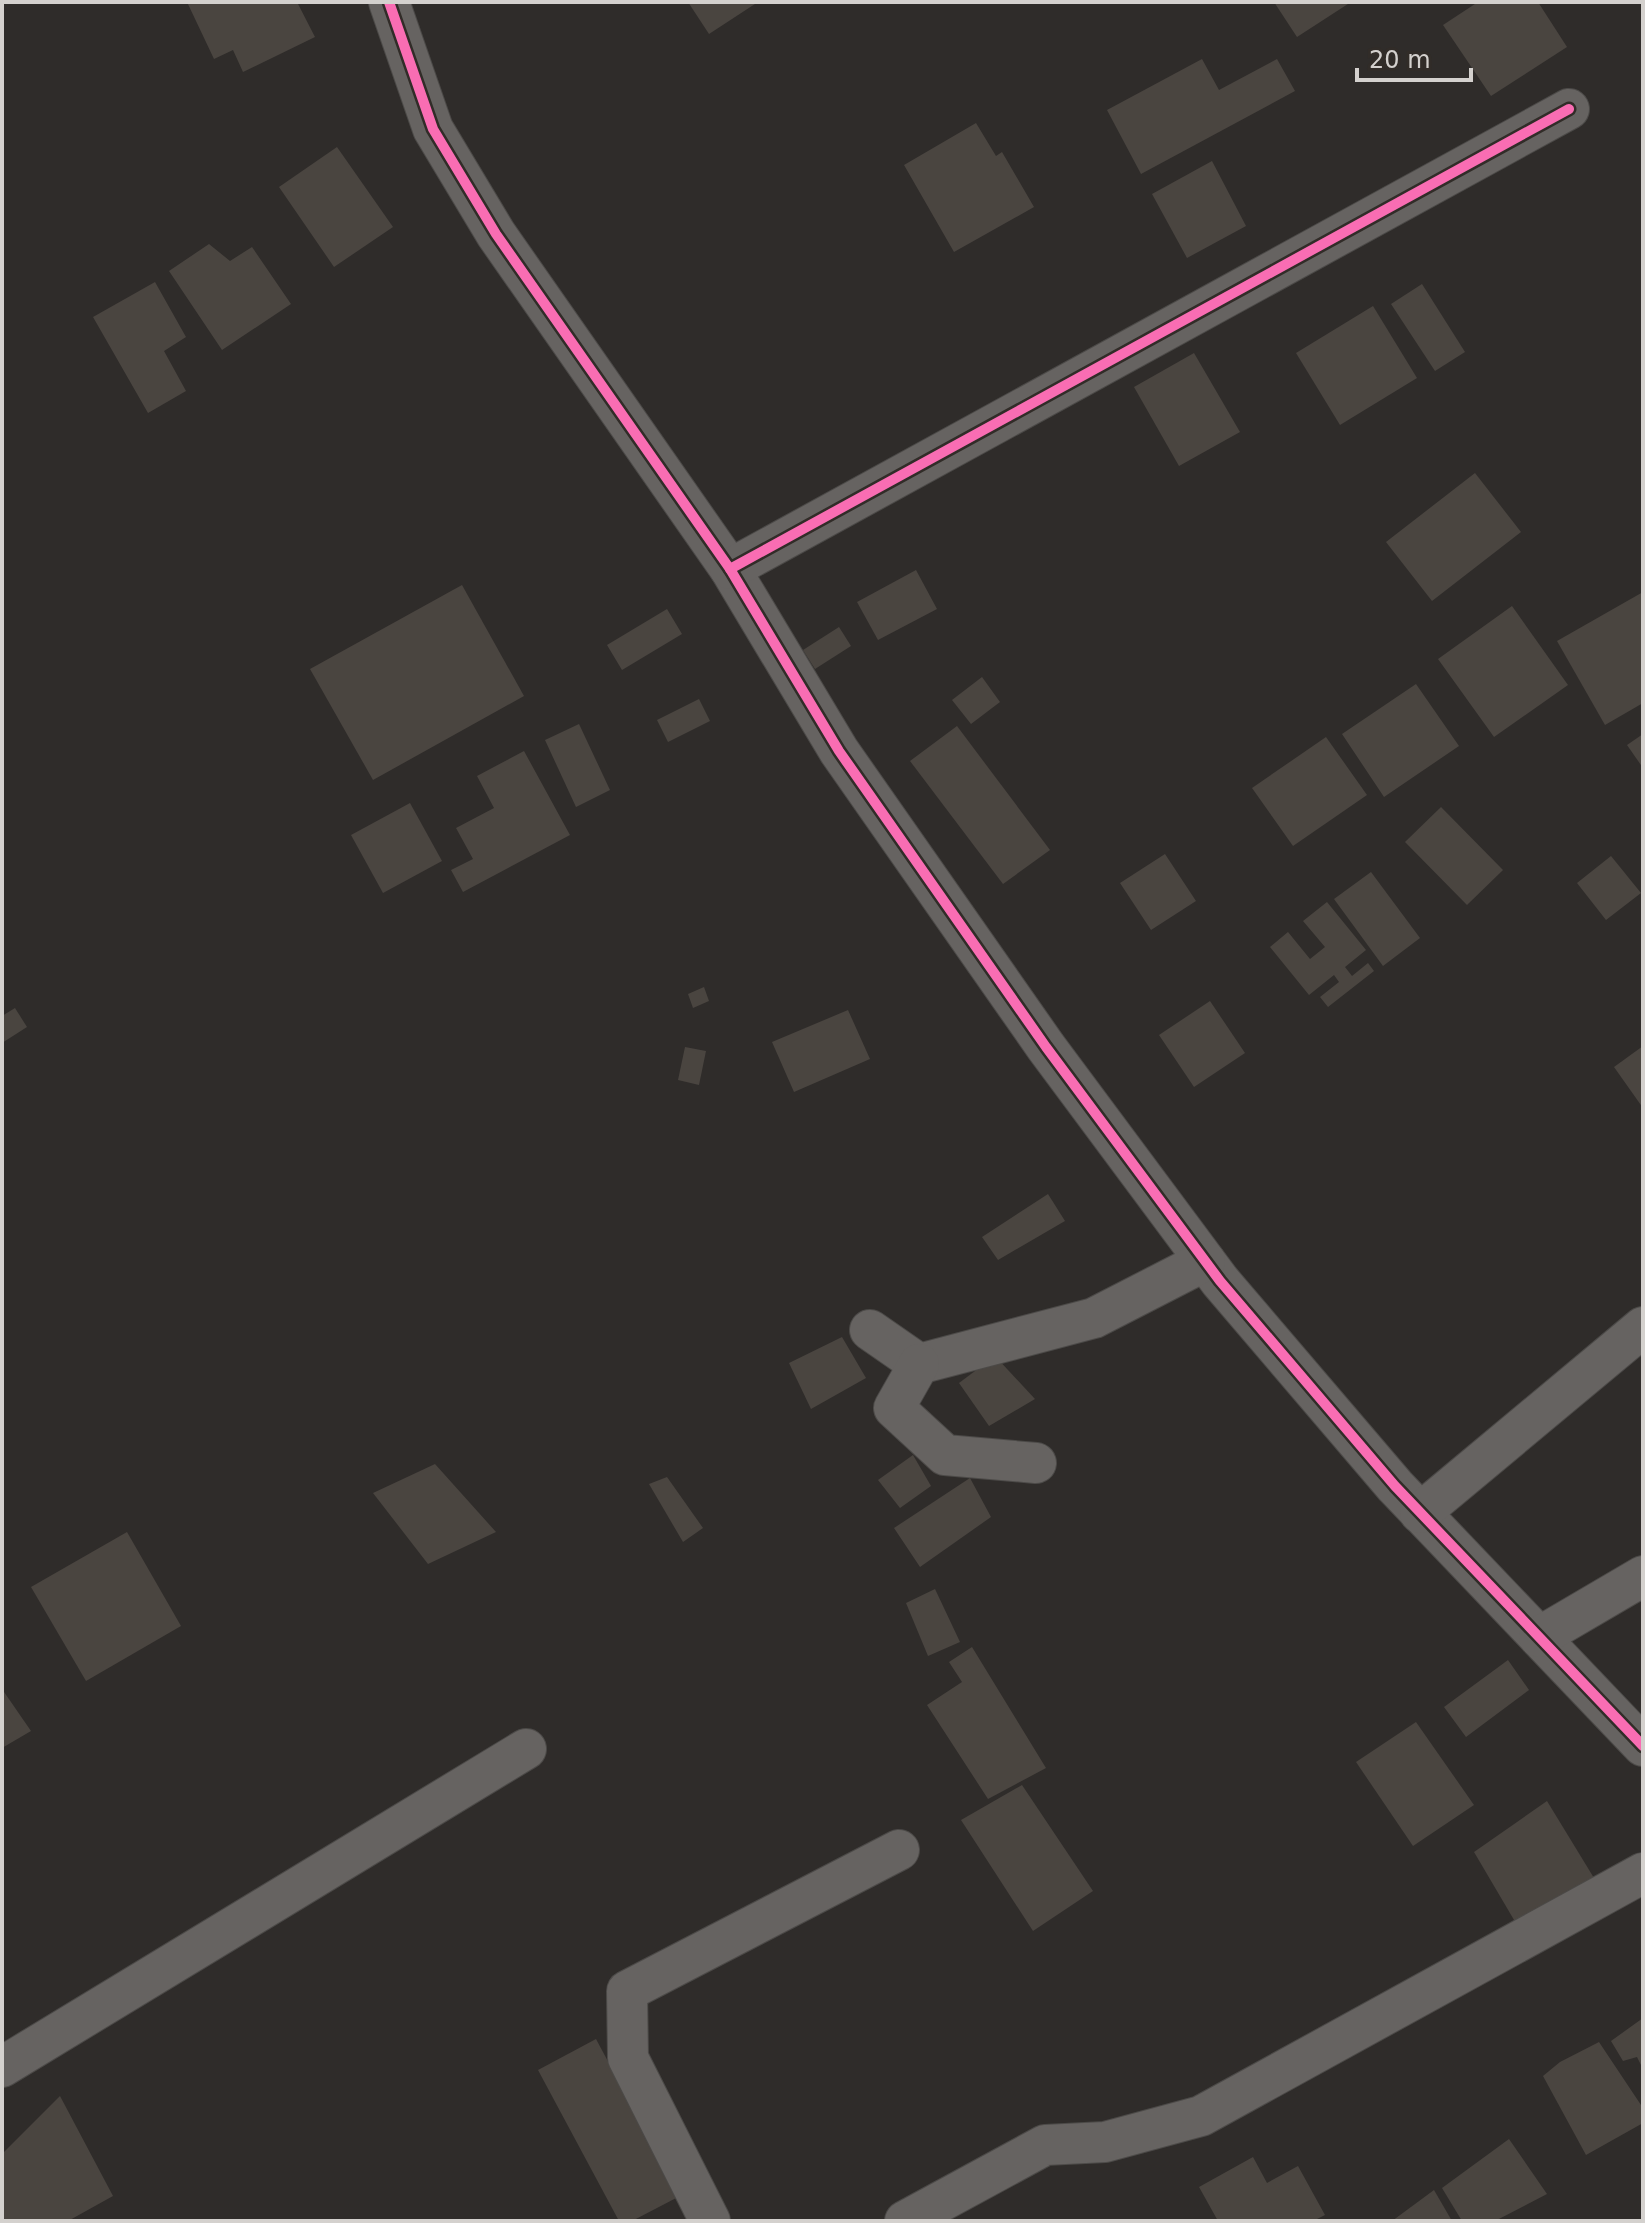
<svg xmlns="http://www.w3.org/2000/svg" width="1645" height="2223" viewBox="0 0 1645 2223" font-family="'DejaVu Sans',sans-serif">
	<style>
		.building { fill: #4a4540 }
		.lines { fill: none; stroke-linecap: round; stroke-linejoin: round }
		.minor-casing { stroke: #4c4a48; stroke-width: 42 }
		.minor { stroke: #666361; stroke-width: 40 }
		.cycleway-casing { stroke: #312c28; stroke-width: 15 }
		.cycleway { stroke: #f96db3; stroke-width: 10 }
	</style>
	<rect width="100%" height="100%" fill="#2f2c2a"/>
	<g class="building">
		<path d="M187,2H297L315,37L243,72L233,50L214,59Z"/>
		<path d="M688,2H758L709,34Z"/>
		<path d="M1274,2H1351L1297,37Z"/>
		<path d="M1478,2H1538L1567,47L1491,96L1443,25Z"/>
		<path d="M1202,59L1219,90L1277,59L1295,91L1141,174L1107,110Z"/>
		<path d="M976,123L996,156L1002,152L1034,207L954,252L904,165Z"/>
		<path d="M337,147L393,227L334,267L279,187Z"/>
		<path d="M1212,161L1246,226L1187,258L1152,194Z"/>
		<path d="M209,244L230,261L252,247L291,304L222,350L169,271Z"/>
		<path d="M155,282L186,337L164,351L186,391L148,413L93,317Z"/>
		<path d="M1422,284L1465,352L1435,371L1391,304Z"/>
		<path d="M1373,306L1417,378L1340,425L1296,353Z"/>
		<path d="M1194,353L1240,432L1179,466L1134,387Z"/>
		<path d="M1475,473L1521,532L1432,601L1386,542Z"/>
		<path d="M916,570L937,609L878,640L857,602Z"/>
		<path d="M462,585L524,696L373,780L310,669Z"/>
		<path d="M1643,592V703L1605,725L1557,641Z"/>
		<path d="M1512,606L1568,685L1494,737L1438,659Z"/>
		<path d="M667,609L682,634L622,670L607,645Z"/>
		<path d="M839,627L851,646L815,669L803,650Z"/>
		<path d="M982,677L1000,702L971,724L952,700Z"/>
		<path d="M1416,684L1459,746L1384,797L1342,734Z"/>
		<path d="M699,699L710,721L668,742L657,720Z"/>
		<path d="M579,724L610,790L576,807L545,740Z"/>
		<path d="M957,726L1050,850L1003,884L910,761Z"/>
		<path d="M1643,734V768L1627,745Z"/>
		<path d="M1326,737L1367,795L1293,846L1252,788Z"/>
		<path d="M524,751L570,835L463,892L451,870L473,859L456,828L494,808L477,776Z"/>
		<path d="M410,803L442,861L383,893L351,835Z"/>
		<path d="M1441,807L1503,870L1467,905L1405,842Z"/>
		<path d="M1165,854L1196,901L1151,930L1120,883Z"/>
		<path d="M1611,856L1641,893L1606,920L1577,883Z"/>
		<path d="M1371,872L1420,938L1383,966L1334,899Z"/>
		<path d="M1327,902L1366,950L1345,967L1352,976L1368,963L1374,971L1328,1007L1320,997L1339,982L1334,975L1309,995L1270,947L1288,932L1310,959L1325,947L1303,921Z"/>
		<path d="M704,987L709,1001L693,1008L688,994Z"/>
		<path d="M1210,1001L1245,1053L1194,1087L1159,1035Z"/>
		<path d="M15,1008L27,1027L2,1043V1016Z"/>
		<path d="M848,1010L870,1059L794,1092L772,1042Z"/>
		<path d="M1643,1046V1108L1614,1067Z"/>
		<path d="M685,1047L706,1051L699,1085L678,1080Z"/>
		<path d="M1048,1194L1065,1221L998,1260L982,1237Z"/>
		<path d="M842,1337L866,1378L811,1409L789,1363Z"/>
		<path d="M995,1356L1035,1399L989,1426L959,1383Z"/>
		<path d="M913,1455L931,1486L900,1508L878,1480Z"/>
		<path d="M435,1464L496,1532L428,1564L373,1493Z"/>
		<path d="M667,1477L703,1528L683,1542L649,1484Z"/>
		<path d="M970,1478L991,1517L920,1567L894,1528Z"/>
		<path d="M127,1532L181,1626L86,1681L31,1587Z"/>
		<path d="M935,1589L960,1642L928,1656L906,1603Z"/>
		<path d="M972,1647L1046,1768L988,1799L927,1705L962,1682L949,1662Z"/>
		<path d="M1508,1660L1529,1690L1466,1737L1444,1707Z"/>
		<path d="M2,1689L31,1731L2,1748Z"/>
		<path d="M1416,1722L1474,1805L1413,1846L1356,1762Z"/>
		<path d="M1022,1785L1093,1891L1033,1931L961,1820Z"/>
		<path d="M1547,1801L1594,1878L1517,1925L1474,1852Z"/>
		<path d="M1643,2018V2069L1637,2057L1623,2061L1611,2041Z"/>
		<path d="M596,2039L680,2196L632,2221H619L538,2070Z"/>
		<path d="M1599,2042L1643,2108V2123L1586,2155L1543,2076L1560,2062Z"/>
		<path d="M60,2096L113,2196L68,2221H2V2154Z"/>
		<path d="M1509,2139L1547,2194L1495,2221H1462L1442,2188Z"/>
		<path d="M1253,2157L1267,2183L1298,2166L1325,2215L1313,2221H1218L1199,2187Z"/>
		<path d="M1434,2190L1452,2221H1392Z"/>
	</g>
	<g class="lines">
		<defs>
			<g id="minor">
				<path d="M389,2L433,129L496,234L730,569L839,751L1046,1047L1220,1281L1395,1486L1643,1746"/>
				<path d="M730,569L1569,109"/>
				<path d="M870,1330L919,1364L1094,1318L1205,1261"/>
				<path d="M919,1364L894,1408L945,1455L1036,1463"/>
				<path d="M1420,1513L1643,1327"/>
				<path d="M1539,1637L1643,1576"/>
				<path d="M2,2067L526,1749"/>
				<path d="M710,2221L628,2058L627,1991L899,1850"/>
				<path d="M905,2221L1045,2145L1105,2142L1201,2116L1643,1873"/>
			</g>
		</defs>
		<use href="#minor" class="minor-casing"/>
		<use href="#minor" class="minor"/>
		<defs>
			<g id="cycleway">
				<path d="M389,2L433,129L496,234L730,569L839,751L1046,1047L1220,1281L1395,1486L1643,1746"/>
				<path d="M730,569L1569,109"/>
			</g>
		</defs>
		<use href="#cycleway" class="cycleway-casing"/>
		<use href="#cycleway" class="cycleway"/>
	</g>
	<rect width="1645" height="2223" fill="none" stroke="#d4d1ce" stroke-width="8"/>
	<path d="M1357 68v12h114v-12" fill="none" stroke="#d4d1ce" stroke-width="4"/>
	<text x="1369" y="68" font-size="24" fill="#d4d1ce" stroke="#312c28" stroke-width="6" paint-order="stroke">20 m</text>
</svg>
